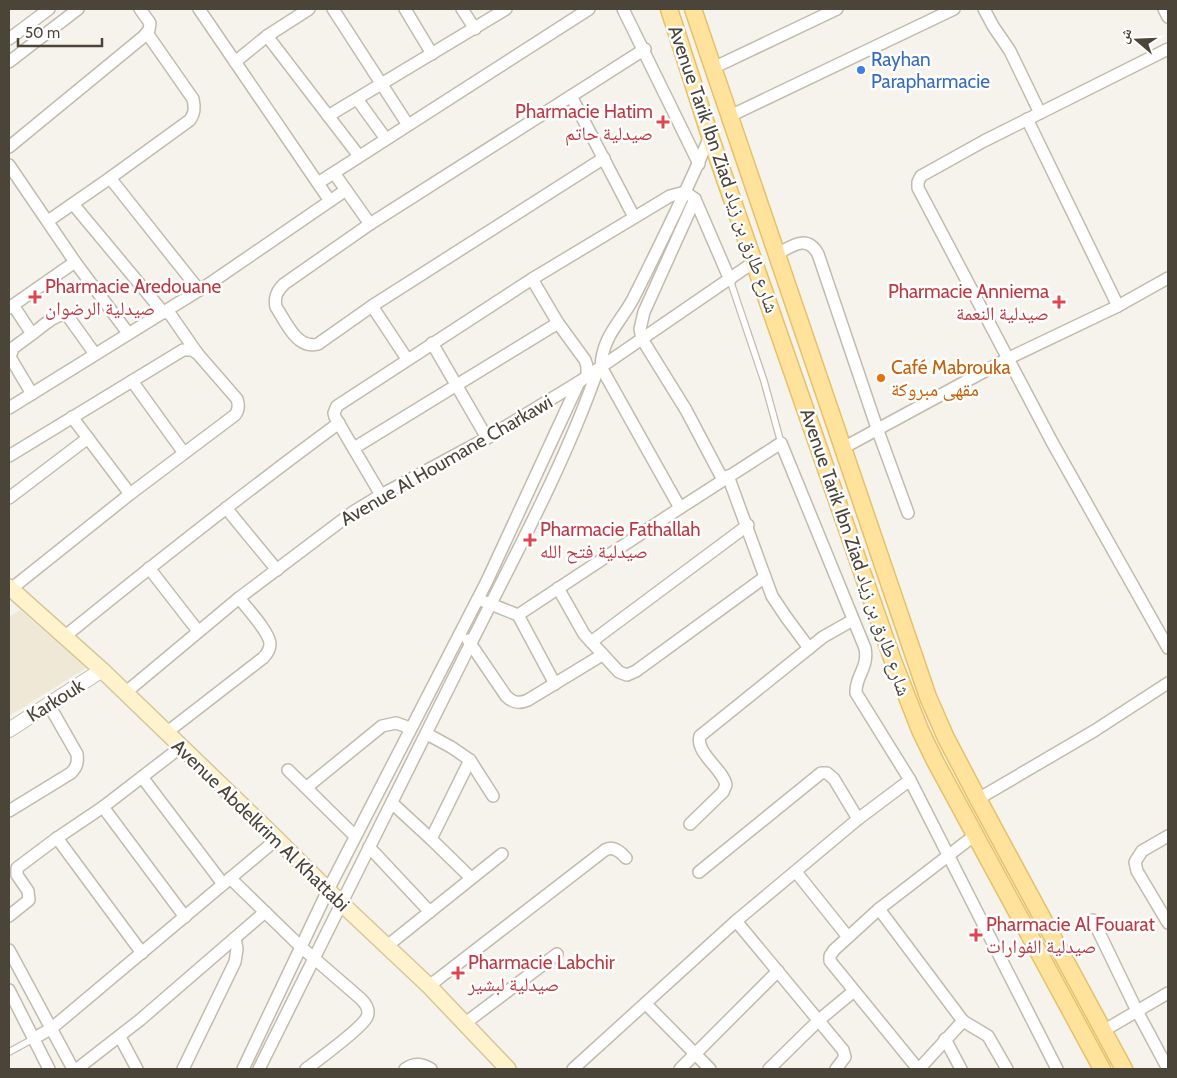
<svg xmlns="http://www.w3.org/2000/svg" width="1177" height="1078" viewBox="0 0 1177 1078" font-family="Cabin,'Noto Naskh Arabic',sans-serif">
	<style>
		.education { fill: #efe8d6 }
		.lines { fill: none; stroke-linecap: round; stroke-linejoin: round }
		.service-casing { stroke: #c2bbae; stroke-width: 8 }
		.minor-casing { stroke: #c2bbae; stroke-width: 14 }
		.tertiary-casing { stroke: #c2bbae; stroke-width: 16 }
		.secondary-casing { stroke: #d6c79b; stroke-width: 18 }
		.primary-casing { stroke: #e6c16a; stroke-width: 19 }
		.service { stroke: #fff; stroke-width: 5.5 }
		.minor { stroke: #fff; stroke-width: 11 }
		.tertiary { stroke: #fff; stroke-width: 14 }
		.secondary { stroke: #fff3cd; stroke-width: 15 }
		.primary { stroke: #ffe39c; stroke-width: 16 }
		.shop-dot { fill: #3f7fe0; stroke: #fff; stroke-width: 2 }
		.health-dot { fill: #e0444e; stroke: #fff; stroke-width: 2 }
		.food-dot { fill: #e8710a; stroke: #fff; stroke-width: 2 }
		.labels { text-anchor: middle; stroke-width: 5; stroke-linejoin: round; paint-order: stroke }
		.shop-label { font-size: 19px; fill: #366cbe; stroke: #fff; text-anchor: start }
		.health-label { font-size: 19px; fill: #be3a42; stroke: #fff; text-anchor: start }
		.street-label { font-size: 19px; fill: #4b4439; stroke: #fff }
		.food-label { font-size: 19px; fill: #c56008; stroke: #fff; text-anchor: start }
	</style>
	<rect width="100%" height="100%" fill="#f6f3ec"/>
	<path class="education" d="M20,610L86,668L9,716V617Z"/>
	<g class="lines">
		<defs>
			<g id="service">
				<path d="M730,280L764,381L781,443"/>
				<path d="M9,1052L33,1039"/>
			</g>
			<g id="minor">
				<path d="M199,9L330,201"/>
				<path d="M333,9L408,125"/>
				<path d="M405,9L432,54"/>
				<path d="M462,9L475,29"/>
				<path d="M623,9L699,164"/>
				<path d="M984,9L993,26L1010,51L1040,113"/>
				<path d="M1164,9L1168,17"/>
				<path d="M267,36L309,9"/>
				<path d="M9,39L49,9"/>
				<path d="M1168,49L984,141L921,176L918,182V188L1052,442L1168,648"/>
				<path d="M9,62L78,9"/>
				<path d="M235,62L267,36L359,156"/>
				<path d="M713,68L837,9"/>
				<path d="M571,96L634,217"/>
				<path d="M357,99L386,139"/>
				<path d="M328,116L506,9"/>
				<path d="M730,116L954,9"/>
				<path d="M1027,119L1118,306"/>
				<path d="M9,147L143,37L149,30L150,23L140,9"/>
				<path d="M604,158L372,306L318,344C297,350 286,322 276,307C274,297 277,291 284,284L370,224L645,49"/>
				<path d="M9,165L75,262L128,333"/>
				<path d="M334,173L370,224"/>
				<path d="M110,178L190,120C195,113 195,107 193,99L147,33"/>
				<path d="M318,183L589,9"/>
				<path d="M695,199L644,312L640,329L642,339L686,410L723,480"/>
				<path d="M73,204L163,312L170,314L197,353"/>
				<path d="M48,221L110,178L199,290"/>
				<path d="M777,254C792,246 807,234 818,254L878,431L908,513"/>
				<path d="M532,279L558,323L585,360L587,366V376"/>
				<path d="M13,305L32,334C41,328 56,312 67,315L95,354"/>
				<path d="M372,306L407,359"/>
				<path d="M9,308L75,262"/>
				<path d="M432,343L487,438"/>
				<path d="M132,381L184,453"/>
				<path d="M32,394L10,357L13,348L32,334"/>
				<path d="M9,408L209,284L346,190"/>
				<path d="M72,417L130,494"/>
				<path d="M354,448L558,323"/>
				<path d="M843,448L1009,358L1118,306L1168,278"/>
				<path d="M9,456L183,350H192L197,353L237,399C239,405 239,410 235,415L130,494L11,589"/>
				<path d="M728,476L772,596L786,617L809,648"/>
				<path d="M381,495L335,417L334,413L337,406L532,279L670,196L685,192L695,199L730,280"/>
				<path d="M9,498L88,438"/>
				<path d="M226,508L277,570"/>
				<path d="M680,508L601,367C602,337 620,323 633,299C660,245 687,191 710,136"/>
				<path d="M149,568L198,631"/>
				<path d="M558,588L584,634L619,672L627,675L636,671L765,577"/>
				<path d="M478,599L518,615L680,508L781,443L865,648C869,668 855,676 856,693L910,780L1057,1069"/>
				<path d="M518,615L555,684"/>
				<path d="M64,637C154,564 245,492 339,423"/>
				<path d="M468,640L506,696C513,703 519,704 528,700L602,655"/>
				<path d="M591,642L748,525"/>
				<path d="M125,693L239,598L353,512L381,495L487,438L579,382L754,262"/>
				<path d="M166,733L263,658C267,654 270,650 270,644C270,633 247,608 239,598"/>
				<path d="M427,734L451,747L470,760L493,796"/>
				<path d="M288,770L355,836"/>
				<path d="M142,777L223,884"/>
				<path d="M307,787L382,726L396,723L410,728"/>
				<path d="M978,799L1094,731L1168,683"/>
				<path d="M392,803L431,839L471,878"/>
				<path d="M103,807L185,917"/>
				<path d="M9,811L71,773C77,767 78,762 77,754L49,705"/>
				<path d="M690,824L723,792L726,785C723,769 695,753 700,736L823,637L853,620"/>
				<path d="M1168,836L1142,851L1135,862L1137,871L1168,923"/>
				<path d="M57,838L142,953"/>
				<path d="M431,839L470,760"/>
				<path d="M369,847L430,912"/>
				<path d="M699,872L821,773H827L834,779L858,819"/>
				<path d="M796,872L848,937"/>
				<path d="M230,878L301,947L361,999C366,1004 370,1010 367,1017C362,1028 318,1060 306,1069"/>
				<path d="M879,909L963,1021L919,1069"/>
				<path d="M9,916L29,900L28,891L17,875V868L57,838L103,807L181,747"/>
				<path d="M1093,920L1137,1011L1168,1069"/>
				<path d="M736,921L843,1050L845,1057L836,1069"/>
				<path d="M387,946L502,854"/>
				<path d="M9,950L73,1069"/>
				<path d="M429,986L605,850C613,845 620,851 626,858"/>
				<path d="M9,990L49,1069"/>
				<path d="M646,1004L710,1069"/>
				<path d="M963,1021L988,1036L1007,1069"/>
				<path d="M464,1024L557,954"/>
				<path d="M1103,1031L1168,993"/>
				<path d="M120,1037L137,1069"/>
				<path d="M33,1039L52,1028L277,839"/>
				<path d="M945,1039L961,1069"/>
				<path d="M77,1069L140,1020L265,912"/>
				<path d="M183,1069L235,962L237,949L235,938"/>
				<path d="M243,1069L328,890L487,581L579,382"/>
				<path d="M259,1069C328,929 399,789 468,649C514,557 564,466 598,369"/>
				<path d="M405,1069C414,1063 421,1063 431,1069"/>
				<path d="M573,1069L736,921L858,819L910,780"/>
				<path d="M680,1069L778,971"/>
				<path d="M769,1069L819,1020L854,991"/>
				<path d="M918,1069L830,961V956L834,950L879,909L975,835"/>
			</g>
			<path id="tertiary" d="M9,730L102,670"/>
			<path id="secondary" d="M9,587L102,670L277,839L341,903L429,986L508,1069"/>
			<g id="primary">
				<path d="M669,9L710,136L893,661L920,730L935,761L1102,1069"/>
				<path d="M693,9L928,697L946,738L978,799L1124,1069"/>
			</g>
		</defs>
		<use href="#service" class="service-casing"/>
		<use href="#minor" class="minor-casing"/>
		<use href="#tertiary" class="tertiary-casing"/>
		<use href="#secondary" class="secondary-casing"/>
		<use href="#primary" class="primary-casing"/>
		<use href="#service" class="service"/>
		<use href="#minor" class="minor"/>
		<use href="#tertiary" class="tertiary"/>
		<use href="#secondary" class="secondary"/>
		<use href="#primary" class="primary"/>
	</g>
	<circle class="shop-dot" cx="861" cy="70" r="5"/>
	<g class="health-dot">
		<path d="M660.5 114.5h5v5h5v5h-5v5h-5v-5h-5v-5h5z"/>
		<path d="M32.5 289.5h5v5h5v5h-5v5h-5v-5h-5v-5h5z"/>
		<path d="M1056.5 294.5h5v5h5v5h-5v5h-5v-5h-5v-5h5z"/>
		<path d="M527.5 532.5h5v5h5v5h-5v5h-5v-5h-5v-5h5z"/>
		<path d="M973.5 927.5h5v5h5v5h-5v5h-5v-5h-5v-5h5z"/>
		<path d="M455.5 965.5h5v5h5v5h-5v5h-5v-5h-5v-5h5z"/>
	</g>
	<circle class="food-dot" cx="881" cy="378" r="5"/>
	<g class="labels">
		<g class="shop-label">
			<text x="871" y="66">Rayhan<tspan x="871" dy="22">Parapharmacie</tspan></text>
		</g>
		<g class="health-label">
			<text x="653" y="118" text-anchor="end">Pharmacie Hatim<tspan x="653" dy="22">صيدلية حاتم</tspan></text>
			<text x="45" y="293">Pharmacie Aredouane<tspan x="45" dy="22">صيدلية الرضوان</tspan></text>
			<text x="1049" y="298" text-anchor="end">Pharmacie Anniema<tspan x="1049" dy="22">صيدلية النعمة</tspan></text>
			<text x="540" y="536">Pharmacie Fathallah<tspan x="540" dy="22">صيدلية فتح الله</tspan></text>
			<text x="986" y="931">Pharmacie Al Fouarat<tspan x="986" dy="22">صيدلية الفوارات</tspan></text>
			<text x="468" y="969">Pharmacie Labchir<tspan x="468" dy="22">صيدلية لبشير</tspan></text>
		</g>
		<g class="street-label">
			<text transform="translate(724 169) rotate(71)" y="7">Avenue Tarik Ibn Ziad شارع طارق بن زياد</text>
			<text transform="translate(446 460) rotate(-30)" y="7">Avenue Al Houmane Charkawi</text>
			<text transform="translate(856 552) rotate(71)" y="7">Avenue Tarik Ibn Ziad شارع طارق بن زياد</text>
			<text transform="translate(55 700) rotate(-32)" y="7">Karkouk</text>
			<text transform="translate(261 825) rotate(44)" y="7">Avenue Abdelkrim Al Khattabi</text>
		</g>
		<g class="food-label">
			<text x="891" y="374">Café Mabrouka<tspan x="891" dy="22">مقهى مبروكة</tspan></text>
		</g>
	</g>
	<rect width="1177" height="1078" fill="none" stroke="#4b4439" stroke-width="20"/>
	<g transform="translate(1137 40) rotate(289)" stroke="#ffffff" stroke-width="4" paint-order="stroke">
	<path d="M0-4L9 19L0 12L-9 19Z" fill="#4b4439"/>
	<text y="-8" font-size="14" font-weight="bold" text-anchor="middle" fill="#4b4439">ش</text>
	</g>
	<path d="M18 38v8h84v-8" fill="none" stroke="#4b4439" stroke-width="2.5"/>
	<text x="25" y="38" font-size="15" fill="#4b4439" stroke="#ffffff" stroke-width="4" paint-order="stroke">50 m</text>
</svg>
